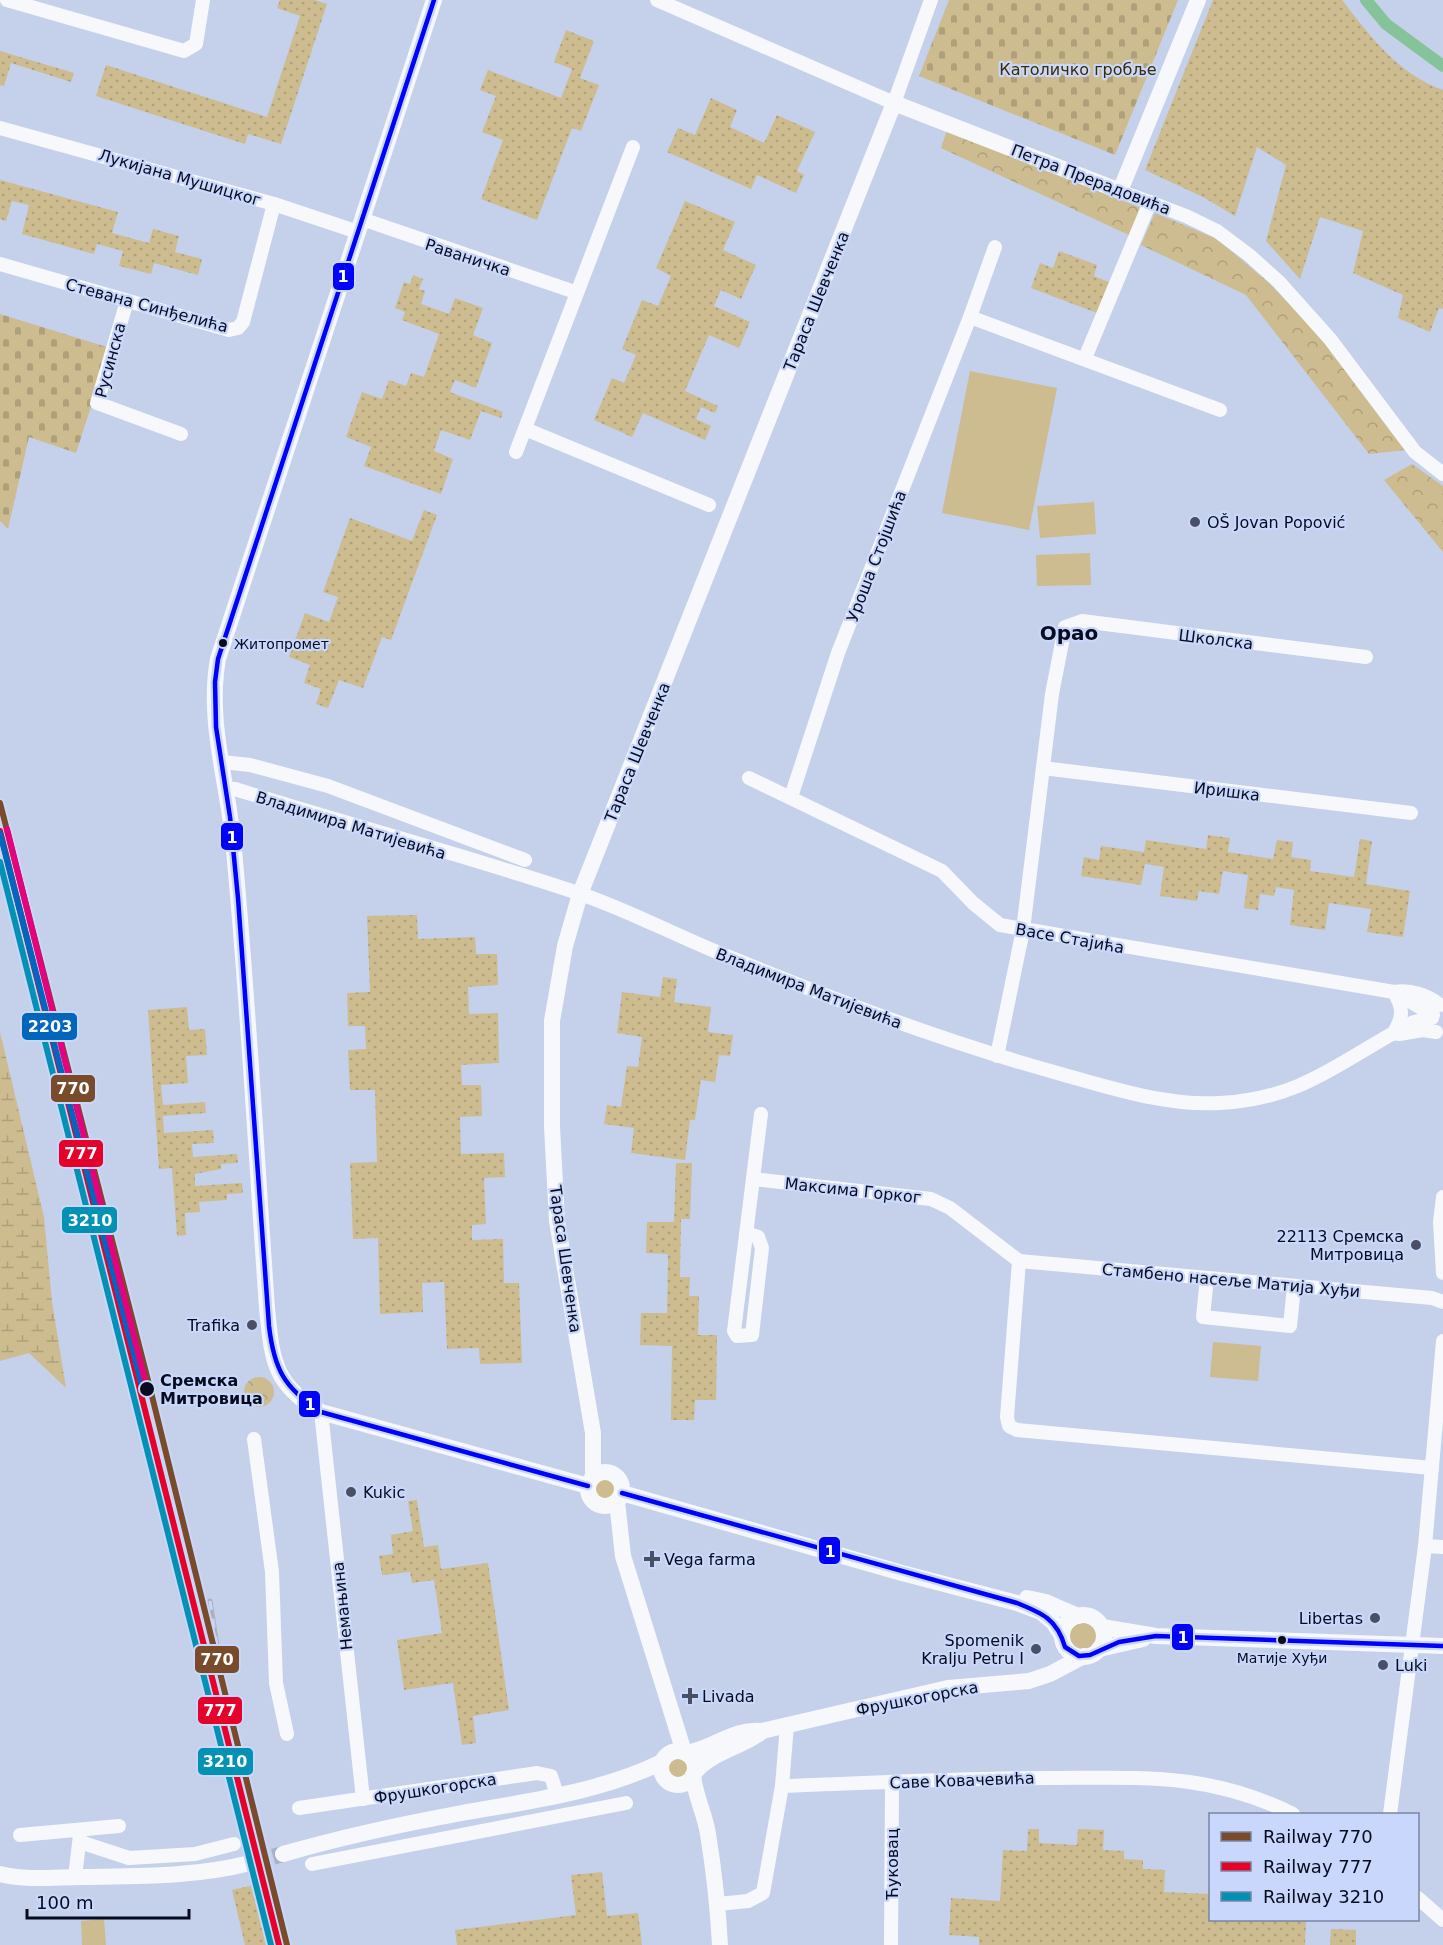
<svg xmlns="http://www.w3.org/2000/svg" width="1443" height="1945" viewBox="0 0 1443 1945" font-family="'DejaVu Sans',sans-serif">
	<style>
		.grass { fill: #ccbc8f }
		.forest { fill: url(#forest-crowns) }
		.wetland { fill: url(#wetland-marsh) }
		.cemetery { fill: url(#cemetery-stones) }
		.garden { fill: url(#garden-dots) }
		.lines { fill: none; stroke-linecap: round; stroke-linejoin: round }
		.canal { stroke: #86c29a; stroke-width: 12 }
		.tertiary-tunnel { stroke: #a8b2cc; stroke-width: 16; stroke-dasharray: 16 8; stroke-linecap: butt }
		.minor { stroke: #f6f8fc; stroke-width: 14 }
		.tertiary { stroke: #f6f8fc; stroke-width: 16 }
		.rail-casing { stroke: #aeb1b7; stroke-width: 5 }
		.rail { stroke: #c8d7fb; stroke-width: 3; stroke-dasharray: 9; stroke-linecap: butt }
		.bus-1-casing { stroke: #c8d7fb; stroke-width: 9 }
		.bus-1 { stroke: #00f; stroke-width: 4.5 }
		.rail-1-casing { stroke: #c8d7fb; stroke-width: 10 }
		.rail-2-casing { stroke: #c8d7fb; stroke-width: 10 }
		.rail-3-casing { stroke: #c8d7fb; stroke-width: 10 }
		.rail-4-casing { stroke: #c8d7fb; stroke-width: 10 }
		.rail-5-casing { stroke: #c8d7fb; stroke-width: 10 }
		.rail-1 { stroke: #7a4b2a; stroke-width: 6 }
		.rail-2 { stroke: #e4002b; stroke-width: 6 }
		.rail-3 { stroke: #0191b4; stroke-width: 6 }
		.rail-4 { stroke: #0065bd; stroke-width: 6 }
		.rail-5 { stroke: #e5007d; stroke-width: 6 }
		.poi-dot { fill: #495066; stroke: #c8d7fb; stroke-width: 2 }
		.bus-dot { fill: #060b1f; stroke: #c8d7fb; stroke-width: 2 }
		.labels { text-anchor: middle; stroke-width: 4.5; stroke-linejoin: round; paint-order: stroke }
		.bus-label { font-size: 14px; fill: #060b1f; stroke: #c8d7fb; text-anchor: start }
		.park-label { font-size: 16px; fill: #3b2b00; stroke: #c8d7fb }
		.street-label { font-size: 16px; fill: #060b1f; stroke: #c8d7fb }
		.poi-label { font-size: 16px; fill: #060b1f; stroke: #c8d7fb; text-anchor: start }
		.stop-label { font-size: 16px; font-weight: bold; fill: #060b1f; stroke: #c8d7fb; text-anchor: start }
		.quarter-label { font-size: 20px; font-weight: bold; fill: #060b1f; stroke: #c8d7fb }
		.line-badge { stroke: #c8d7fb; stroke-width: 2 }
		.badge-label { font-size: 16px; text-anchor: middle; font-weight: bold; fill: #fff }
	</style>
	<defs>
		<pattern id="forest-crowns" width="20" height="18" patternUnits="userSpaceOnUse" patternTransform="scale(1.5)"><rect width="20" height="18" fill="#ccbc8f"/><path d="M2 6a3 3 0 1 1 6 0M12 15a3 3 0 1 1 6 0" fill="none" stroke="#aea07b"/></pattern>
		<pattern id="wetland-marsh" width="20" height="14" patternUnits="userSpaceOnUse" patternTransform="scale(1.5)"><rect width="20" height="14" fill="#ccbc8f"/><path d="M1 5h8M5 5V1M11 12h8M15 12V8" fill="none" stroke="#aea07b"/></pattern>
		<pattern id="cemetery-stones" width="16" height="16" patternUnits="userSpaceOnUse" patternTransform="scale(1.5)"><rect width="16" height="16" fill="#ccbc8f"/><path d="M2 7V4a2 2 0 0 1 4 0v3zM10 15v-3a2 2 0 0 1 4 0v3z" fill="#aea07b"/></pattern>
		<pattern id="garden-dots" width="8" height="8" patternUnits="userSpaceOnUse" patternTransform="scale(1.5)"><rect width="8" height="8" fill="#ccbc8f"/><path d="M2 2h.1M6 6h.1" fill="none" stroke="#aea07b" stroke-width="1.8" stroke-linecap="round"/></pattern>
	</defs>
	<rect width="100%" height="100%" fill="#c5d0ea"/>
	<g class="grass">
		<path d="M970,371L1057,388L1029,530L942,513Z"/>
		<path d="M1094,502L1096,534L1040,538L1037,506Z"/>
		<path d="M1090,553L1091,585L1037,586L1036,555Z"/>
		<path d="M1213,1342L1261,1346L1258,1381L1210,1377Z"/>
		<circle cx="605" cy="1489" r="10"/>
		<circle cx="1083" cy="1636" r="13"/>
		<circle cx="678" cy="1768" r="10"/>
		<path d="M104,1919L106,1945H82L81,1921Z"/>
	</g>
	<g class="forest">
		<path d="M947,130L1141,208L1129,235L941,148Z"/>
		<path d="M1155,213L1217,239L1269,283L1317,333L1405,450L1369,454L1246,295L1141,245Z"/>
		<path d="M1412,464L1443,486V552L1384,480Z"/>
		<circle cx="259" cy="1392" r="15"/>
	</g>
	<path class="wetland" d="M0,1032L44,1217L52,1302L66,1388L29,1353L0,1361Z"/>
	<g class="cemetery">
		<path d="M949,0H1178L1115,155L919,76Z"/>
		<path d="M0,314L110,348L76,453L29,437L8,529L0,521Z"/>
	</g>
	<g class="garden">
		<path d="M280,0H315L327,4L281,144L248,134L245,144L96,96L106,65L267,117L300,16L277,8Z"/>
		<path d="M1213,0H1342C1369,35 1399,75 1443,90V309L1439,308L1430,332L1398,318L1403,295L1353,273L1363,231L1320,217L1300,279L1266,241L1286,165L1257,147L1235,216L1203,197L1145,170Z"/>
		<path d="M566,30L594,41L580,78L599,85L581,131L572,128L537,220L481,199L503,140L482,132L496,96L480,90L488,70L561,98L572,69L554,62Z"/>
		<path d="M0,51L74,73L71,82L11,63L4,86L0,85Z"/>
		<path d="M711,98L737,110L730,127L764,143L777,115L815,132L797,171L804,175L796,193L757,175L751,189L667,152L678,128L695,135Z"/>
		<path d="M0,180L118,212L112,233L149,243L153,229L179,236L175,252L202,259L198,275L154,263L151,274L119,266L123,251L97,244L94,254L22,234L29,205L12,201L6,221L0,219Z"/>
		<path d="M685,201L735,222L723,250L756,265L741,299L721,290L714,306L750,322L739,348L709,335L685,391L718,406L715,413L701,407L696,419L711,426L705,440L643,413L632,437L594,420L612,378L624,383L636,355L622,349L642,300L658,306L671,276L656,268Z"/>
		<path d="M1059,251L1097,265L1094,276L1109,282L1097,313L1031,288L1040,263L1053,268Z"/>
		<path d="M413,275L423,279L419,289L425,291L421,304L449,314L455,298L483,308L473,335L492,343L476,388L455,380L450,392L503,412L501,418L481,411L470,440L441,430L434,451L453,459L441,494L364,466L371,447L346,437L362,392L382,399L389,380L406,386L411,373L424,377L439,334L402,320L405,312L395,308L404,282L410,284Z"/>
		<path d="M424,510L437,515L391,640L382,637L363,688L339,680L328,708L316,704L321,689L304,683L310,665L289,657L305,613L329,622L338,597L323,592L350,518L412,541Z"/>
		<path d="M1208,835L1230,838L1228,852L1273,859L1277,840L1293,842L1291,857L1311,860L1310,871L1354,877L1360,839L1372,841L1366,884L1410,891L1403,937L1367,932L1371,909L1329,903L1325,930L1290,925L1294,890L1276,887L1274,896L1260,894L1258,910L1244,908L1248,875L1223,871L1219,894L1199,891L1197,901L1160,896L1164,867L1145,864L1141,885L1081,876L1084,857L1099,860L1101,846L1144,852L1146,840L1206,849Z"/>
		<path d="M417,915L418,939L475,937L476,954H497L498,985L468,987L469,1014L498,1013L499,1063L461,1065L462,1085H481L482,1116L460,1117L461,1154L504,1153L505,1177L484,1178L486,1224L472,1225V1240L503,1239L504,1283H519L522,1363L480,1364L479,1348L447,1349L444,1282L422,1283L423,1312L380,1314L378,1238L353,1239L350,1163L377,1162L375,1090H350L348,1050L366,1049L365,1026H348L347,993L370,992L367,916Z"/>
		<path d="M663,977L677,979L674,1002L711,1007L708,1032L733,1035L730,1056L719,1055L715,1082L701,1080L695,1120H690L685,1160L631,1153L634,1128L604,1124L607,1105L621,1107L627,1066L638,1067L642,1037L617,1033L622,992L660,997Z"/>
		<path d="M187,1007L189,1030L205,1029L207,1055L186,1056L188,1083L161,1085L163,1105L205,1102L206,1113L163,1116L164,1133L213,1130L214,1143L192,1144L193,1157L237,1154L238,1163L221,1164V1169L195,1174V1186L242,1183L243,1193L227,1194V1200L199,1202L200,1212L185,1213L186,1235L177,1236L172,1168L159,1169L148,1010Z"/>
		<path d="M676,1163H692L690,1219H681L680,1277H690L689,1296H699L698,1335H717L716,1400H695L694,1420H671L672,1346L640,1345L641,1313H667L668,1254L646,1253L647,1222H674Z"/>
		<path d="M417,1500L424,1547L438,1545L441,1569L488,1563L509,1710L473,1716L476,1743L462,1745L453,1683L404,1690L397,1640L442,1633L434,1580L412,1583L410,1572L382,1575L379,1556L393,1554L391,1535L413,1531L408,1501Z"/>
		<path d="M1028,1829H1039V1843L1077,1845L1078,1829L1104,1830L1103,1850L1124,1851V1859L1143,1860V1869L1165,1870L1164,1892L1210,1894V1920H1306L1305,1945H979V1937L949,1935L951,1898L1000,1901L1003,1850L1027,1851Z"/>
		<path d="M602,1872L607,1916L638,1913L642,1945H457L455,1930L576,1915L571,1875Z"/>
		<path d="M254,1885L269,1945H245L232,1890Z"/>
		<path d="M1331,1929L1356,1930V1945H1330Z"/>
	</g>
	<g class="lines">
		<path class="canal" d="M1366,0L1386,24L1443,66"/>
		<path class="tertiary-tunnel" d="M250,1863L283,1854"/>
		<g class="minor">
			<path d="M7,0L184,51L196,44L203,0"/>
			<path d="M657,0L894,103L931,0"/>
			<path d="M0,128L274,204L358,232"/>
			<path d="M1120,191L1186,216L1217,231L1249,255L1279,282L1330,339L1415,452L1443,474"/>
			<path d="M362,219L575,292"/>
			<path d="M0,264L229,330L238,328L243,322L274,204"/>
			<path d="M127,301L97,403L181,434"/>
			<path d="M970,317L995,247"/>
			<path d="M1085,358L1150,202"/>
			<path d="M525,429L709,505"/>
			<path d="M516,452L633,147"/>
			<path d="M222,762L250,765L328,786L525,860"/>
			<path d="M1043,768L1411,813"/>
			<path d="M749,778L942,871L973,903L1000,925L1394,992C1410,989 1428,995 1440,1005"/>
			<path d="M226,790L235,789C349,825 465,855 578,893C625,909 671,933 717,952C827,997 939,1040 1054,1072C1107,1087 1164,1106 1220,1103C1305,1099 1343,1058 1414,1022L1432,1018"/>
			<path d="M791,797L838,653L970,317L1220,410"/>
			<path d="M1396,993L1433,1015"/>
			<path d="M1393,1034C1403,1018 1404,1009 1394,992"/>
			<path d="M1399,1034L1423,1030L1436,1032"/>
			<path d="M997,1056L1023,930L1052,694L1065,627L1082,621L1366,657"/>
			<path d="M753,1179L931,1199L950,1208L1019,1261L1007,1417L1009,1426L1017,1430L1432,1468"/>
			<path d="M1443,1197L1440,1222L1443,1273"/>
			<path d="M746,1233L758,1237L762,1248L752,1335L737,1336L734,1331L761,1114"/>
			<path d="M1019,1261L1432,1298L1443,1302"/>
			<path d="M1207,1278L1203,1317L1290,1326L1294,1286"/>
			<path d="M321,1412L363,1799"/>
			<path d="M254,1439L272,1572L276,1683L287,1734"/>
			<path d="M1425,1546L1443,1547"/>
			<path d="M782,1786C871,1783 960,1778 1050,1778C1142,1778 1208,1772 1293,1814"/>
			<path d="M299,1808L537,1773L551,1776L557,1795"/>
			<path d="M1390,1814L1425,1546L1443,1341"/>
			<path d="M20,1835L119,1826"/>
			<path d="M80,1842L129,1858L195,1854L234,1844"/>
			<path d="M312,1864L626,1803"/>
			<path d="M75,1877L80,1835"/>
			<path d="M1418,1898L1443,1920"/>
			<path d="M718,1904L748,1901L763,1893L782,1786L787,1725"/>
			<path d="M891,1945L892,1782"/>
		</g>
		<g class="tertiary">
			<path d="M434,0L218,659C207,720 227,780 233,840C248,995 256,1152 267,1308C272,1359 273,1385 321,1412L588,1486"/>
			<circle cx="605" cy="1489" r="17"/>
			<path d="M593,1477V1433L557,1221L552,1127V1021L565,946L580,894L894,103L1120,191L1198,0"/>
			<path d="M622,1493L902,1573L1017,1603L1041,1612L1053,1622L1062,1636"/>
			<path d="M617,1502L623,1556L684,1752"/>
			<path d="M1027,1598L1046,1602L1078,1616"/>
			<circle cx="1083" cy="1636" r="21"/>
			<path d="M1102,1627L1156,1636L1443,1646"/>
			<path d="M1099,1649L1143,1639"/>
			<circle cx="678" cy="1768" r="17"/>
			<path d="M686,1753C713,1749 733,1728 762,1731L948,1688L1029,1681L1050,1674L1084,1656"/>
			<path d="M695,1772C712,1752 739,1748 760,1733"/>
			<path d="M693,1775C695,1796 705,1814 708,1834C714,1871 718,1908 720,1945"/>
			<path d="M283,1854C342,1837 402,1824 462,1813C529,1801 601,1792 662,1762"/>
			<path d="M0,1874C28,1881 55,1877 83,1877C140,1876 195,1877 250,1863"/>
		</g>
		<defs>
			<g id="rail">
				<path d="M210,1601L225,1698"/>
				<path d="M233,1725L253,1838"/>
				<path d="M264,1844L270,1872"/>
			</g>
		</defs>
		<use href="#rail" class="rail-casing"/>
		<use href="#rail" class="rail"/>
		<defs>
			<g id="bus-1">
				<path d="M434,0L218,659L215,682L216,727L230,817L238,898L269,1326C274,1369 284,1388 321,1412L588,1486"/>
				<path d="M622,1493L1017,1603C1042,1613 1057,1619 1065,1647L1079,1656L1090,1655L1119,1642L1156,1636L1443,1646"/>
			</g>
		</defs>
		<use href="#bus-1" class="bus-1-casing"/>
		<use href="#bus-1" class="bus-1"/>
		<defs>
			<path id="rail-1" d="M0,803L151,1392L287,1945"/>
			<path id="rail-2" d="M0,831L279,1945"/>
			<path id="rail-3" d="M0,862L271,1945"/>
			<path id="rail-4" d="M0,833L144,1394"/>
			<path id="rail-5" d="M7,829L148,1393"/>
		</defs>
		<use href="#rail-1" class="rail-1-casing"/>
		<use href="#rail-2" class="rail-2-casing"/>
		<use href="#rail-3" class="rail-3-casing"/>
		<use href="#rail-4" class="rail-4-casing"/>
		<use href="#rail-5" class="rail-5-casing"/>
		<use href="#rail-1" class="rail-1"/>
		<use href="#rail-2" class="rail-2"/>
		<use href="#rail-3" class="rail-3"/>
		<use href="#rail-4" class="rail-4"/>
		<use href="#rail-5" class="rail-5"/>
	</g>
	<g class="poi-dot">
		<circle cx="1195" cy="522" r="6"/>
		<circle cx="1416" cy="1245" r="6"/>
		<circle cx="252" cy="1325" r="6"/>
		<circle cx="351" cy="1492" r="6"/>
		<path d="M649 1550h6v6h6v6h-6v6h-6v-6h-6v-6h6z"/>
		<circle cx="1375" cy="1618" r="6"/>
		<circle cx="1036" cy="1649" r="6"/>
		<circle cx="1383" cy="1665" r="6"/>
		<path d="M687 1687h6v6h6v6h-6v6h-6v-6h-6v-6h6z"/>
	</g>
	<g class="bus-dot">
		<circle cx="223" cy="643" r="5"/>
		<circle cx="147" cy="1389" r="8"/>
		<circle cx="1282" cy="1640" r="5"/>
	</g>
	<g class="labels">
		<g class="bus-label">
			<text x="234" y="649">Житопромет</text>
			<text x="1282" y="1663" text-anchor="middle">Матије Хуђи</text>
		</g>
		<g class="park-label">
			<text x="1078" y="75">Католичко гробље</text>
		</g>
		<g class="street-label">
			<text transform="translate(180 177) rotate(16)" y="6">Лукијана Мушицког</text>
			<text transform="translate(1091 179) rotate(21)" y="6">Петра Прерадовића</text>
			<text transform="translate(468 257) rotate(18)" y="6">Раваничка</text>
			<text transform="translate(816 301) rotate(-68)" y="6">Тараса Шевченка</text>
			<text transform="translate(147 305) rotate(15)" y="6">Стевана Синђелића</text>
			<text transform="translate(110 360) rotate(-75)" y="6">Русинска</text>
			<text transform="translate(876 556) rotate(-69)" y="6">Уроша Стојшића</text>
			<text transform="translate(1216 639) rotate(7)" y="6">Школска</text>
			<text transform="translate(637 752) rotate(-68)" y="6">Тараса Шевченка</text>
			<text transform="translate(1227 791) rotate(7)" y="6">Иришка</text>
			<text transform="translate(351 825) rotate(17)" y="6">Владимира Матијевића</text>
			<text transform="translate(1070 938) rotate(10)" y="6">Васе Стајића</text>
			<text transform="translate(809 988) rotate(21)" y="6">Владимира Матијевића</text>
			<text transform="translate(853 1190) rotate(6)" y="6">Максима Горког</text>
			<text transform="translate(566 1259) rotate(82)" y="6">Тараса Шевченка</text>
			<text transform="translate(1231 1280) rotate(5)" y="6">Стамбено насеље Матија Хуђи</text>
			<text transform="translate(342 1606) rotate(-96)" y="6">Немањина</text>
			<text transform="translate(917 1698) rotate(-11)" y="6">Фрушкогорска</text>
			<text transform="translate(962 1780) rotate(-2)" y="6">Саве Ковачевића</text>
			<text transform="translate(435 1788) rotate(-9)" y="6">Фрушкогорска</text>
			<text transform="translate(892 1864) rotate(-90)" y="6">Ћуковац</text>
		</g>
		<g class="poi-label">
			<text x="1207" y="528">OŠ Jovan Popović</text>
			<text x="1404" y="1242" text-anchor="end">22113 Сремска<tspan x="1404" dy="18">Митровица</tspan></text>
			<text x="240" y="1331" text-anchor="end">Trafika</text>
			<text x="363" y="1498">Kukic</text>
			<text x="664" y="1565">Vega farma</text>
			<text x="1363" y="1624" text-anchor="end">Libertas</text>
			<text x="1024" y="1646" text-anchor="end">Spomenik<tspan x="1024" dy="18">Kralju Petru I</tspan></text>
			<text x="1395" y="1671">Luki</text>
			<text x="702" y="1702">Livada</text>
		</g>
		<g class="stop-label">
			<text x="160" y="1386">Сремска<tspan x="160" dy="18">Митровица</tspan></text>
		</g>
		<g class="quarter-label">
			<text x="1069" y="640">Орао</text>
		</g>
	</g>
	<g class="line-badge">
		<rect x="332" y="262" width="23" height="29" rx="6" fill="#00f"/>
		<rect x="220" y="822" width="24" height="29" rx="6" fill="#00f"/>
		<rect x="21" y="1012" width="57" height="29" rx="6" fill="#0065bd"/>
		<rect x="50" y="1074" width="46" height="29" rx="6" fill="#7a4b2a"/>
		<rect x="58" y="1139" width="46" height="29" rx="6" fill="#e4002b"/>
		<rect x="61" y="1206" width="57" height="28" rx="6" fill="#0191b4"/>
		<rect x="298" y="1390" width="23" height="28" rx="6" fill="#00f"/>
		<rect x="818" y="1536" width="23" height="29" rx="6" fill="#00f"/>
		<rect x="1171" y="1623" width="23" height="28" rx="6" fill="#00f"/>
		<rect x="194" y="1645" width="46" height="29" rx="6" fill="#7a4b2a"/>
		<rect x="197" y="1696" width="46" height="29" rx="6" fill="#e4002b"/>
		<rect x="197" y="1747" width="57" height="29" rx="6" fill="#0191b4"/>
	</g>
	<g class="badge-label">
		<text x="343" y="282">1</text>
		<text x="232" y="843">1</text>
		<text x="50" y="1032">2203</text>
		<text x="73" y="1094">770</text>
		<text x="81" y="1159">777</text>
		<text x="90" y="1226">3210</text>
		<text x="310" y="1410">1</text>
		<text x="830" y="1557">1</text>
		<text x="1183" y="1643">1</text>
		<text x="217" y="1665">770</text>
		<text x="220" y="1716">777</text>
		<text x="225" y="1767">3210</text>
	</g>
	<rect x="1209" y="1813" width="210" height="108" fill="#c8d7fb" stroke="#7a85a3" stroke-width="1.5"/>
	<rect x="1221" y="1832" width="30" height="9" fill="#7a4b2a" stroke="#7a85a3" stroke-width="1.5"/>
	<text x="1263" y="1843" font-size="18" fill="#060b1f">Railway 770</text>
	<rect x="1221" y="1862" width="30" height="9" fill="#e4002b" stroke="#7a85a3" stroke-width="1.5"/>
	<text x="1263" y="1873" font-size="18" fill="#060b1f">Railway 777</text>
	<rect x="1221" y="1892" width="30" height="9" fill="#0191b4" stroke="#7a85a3" stroke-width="1.5"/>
	<text x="1263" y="1903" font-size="18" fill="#060b1f">Railway 3210</text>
	<path d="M27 1909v9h162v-9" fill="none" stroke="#060b1f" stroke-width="3"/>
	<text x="36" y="1909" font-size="18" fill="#060b1f" stroke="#c8d7fb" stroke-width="4.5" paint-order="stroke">100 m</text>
</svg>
